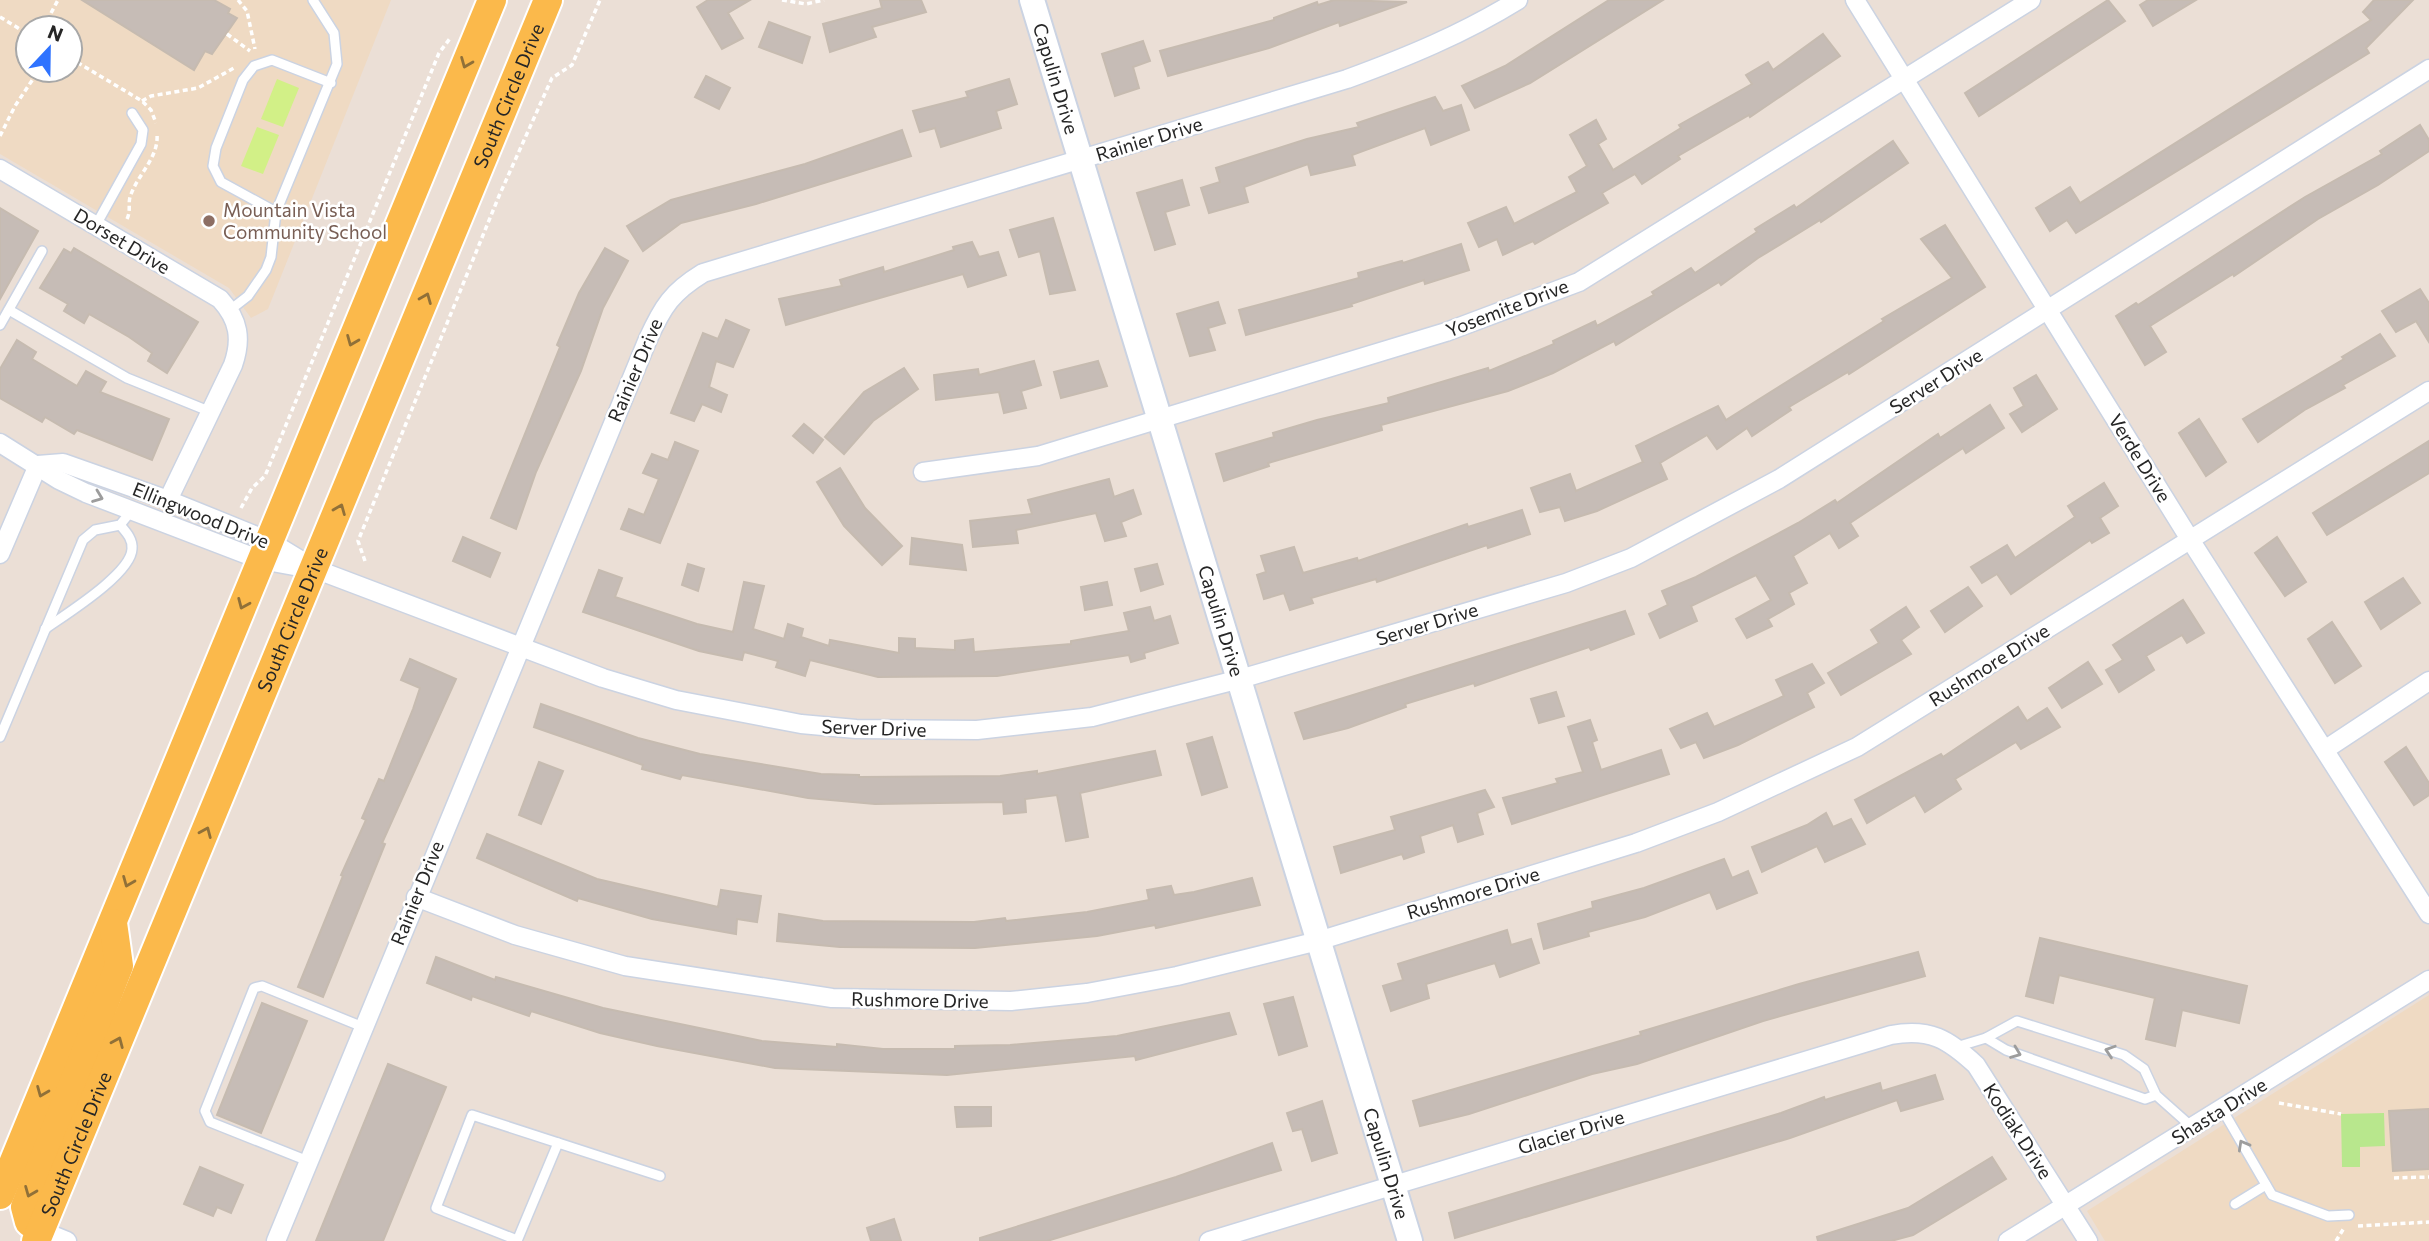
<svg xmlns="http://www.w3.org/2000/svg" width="2429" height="1241" viewBox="0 0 2429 1241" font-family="Commissioner,sans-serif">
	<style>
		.education { fill: #efdac3; fill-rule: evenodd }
		.green { fill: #b8e78d }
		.pitch { fill: #d2f087 }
		.building { fill: #c6bcb6; stroke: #c6bbb0; stroke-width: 2 }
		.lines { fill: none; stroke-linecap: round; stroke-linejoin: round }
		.lane-casing { stroke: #cbd3e2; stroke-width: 12 }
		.street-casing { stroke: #cbd3e2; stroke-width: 21 }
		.secondary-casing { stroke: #cbd3e2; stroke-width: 28 }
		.primary-casing { stroke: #fff; stroke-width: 32 }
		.path { stroke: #fff; stroke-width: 3.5; stroke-dasharray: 5 3.5; stroke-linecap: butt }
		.lane { stroke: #fff; stroke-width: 9 }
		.street { stroke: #fff; stroke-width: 18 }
		.secondary { stroke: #fff; stroke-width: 24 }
		.primary { stroke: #fbb94b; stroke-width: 28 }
		.oneway { stroke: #907038 }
		.oneway2 { stroke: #9d9d9d }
		.education-dot { fill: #8d6e63; stroke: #fff; stroke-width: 2.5 }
		.labels { text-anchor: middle; stroke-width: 5; stroke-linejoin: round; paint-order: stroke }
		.street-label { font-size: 19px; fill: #262626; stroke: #fff }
		.education-label { font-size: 19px; fill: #785e54; stroke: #fff; text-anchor: start }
	</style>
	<rect width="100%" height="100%" fill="#ebdfd6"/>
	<g class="education">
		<path d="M0,0H391L268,309L251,318L229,288L0,154ZM28,28H70V70H28Z"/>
		<path d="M2429,995V1241H2105L2087,1211Z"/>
	</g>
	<path class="green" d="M2384,1113L2385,1146L2360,1147V1167H2342L2341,1114Z"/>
	<g class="pitch">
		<path d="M277,79L299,88L283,127L261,119Z"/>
		<path d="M257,127L279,135L263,174L241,166Z"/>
	</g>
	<g class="building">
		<path d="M82,0H214L230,9L228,13L237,18L212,54L205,51L194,70Z"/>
		<path d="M708,0H750L728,13L743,38L722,49L697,7Z"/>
		<path d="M880,0H921L926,12L872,27L876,37L830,52L823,24L882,8Z"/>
		<path d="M1334,0L1407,2L1340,26L1339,22L1269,48L1168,76L1160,51L1274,20V18L1317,2L1318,5Z"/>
		<path d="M1609,0H1663L1530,83L1475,108L1462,86L1505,66Z"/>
		<path d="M2108,0L2125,21L1979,116L1965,93Z"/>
		<path d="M2148,0H2196L2153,26L2140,5Z"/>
		<path d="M2374,0H2413L2366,48L2369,53L2076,233L2067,220L2050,231L2036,208L2070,187L2080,203L2371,20L2363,12Z"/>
		<path d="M769,22L810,37L802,63L759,47Z"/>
		<path d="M1823,34L1840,56L1750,117L1749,115L1678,156L1680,159L1642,184L1635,174L1602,193L1608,203L1535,244L1533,241L1503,255L1497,239L1479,247L1468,223L1506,207L1514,224L1577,192L1569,177L1587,166L1570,135L1596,120L1606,139L1598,144L1613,170L1681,128L1679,125L1752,84L1746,75L1768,62L1773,70Z"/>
		<path d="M1143,41L1150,61L1133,67L1139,88L1115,96L1102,54Z"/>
		<path d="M706,76L730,88L719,109L695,97Z"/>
		<path d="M1009,79L1017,104L996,111L1001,128L941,147L935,128L920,132L913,111L968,97L966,92Z"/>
		<path d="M1435,97L1443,111L1461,105L1469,130L1431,145L1425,128L1352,155L1355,165L1311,175L1308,164L1244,187L1248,202L1209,213L1201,188L1220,182L1216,168L1307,139L1359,127L1357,123Z"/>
		<path d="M2420,125L2429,140V151L2378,185L2318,219L2234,276L2233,274L2150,326L2166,352L2145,365L2116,316L2136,303L2138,305L2305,197L2382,154L2380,151Z"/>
		<path d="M902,130L911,156L756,204L681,223L643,251L627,226L671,200L805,164Z"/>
		<path d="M1893,141L1908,163L1821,222L1820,220L1758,258L1721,285L1719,282L1616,345L1614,341L1553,373L1508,391L1381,425L1382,430L1268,463L1269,466L1224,481L1216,454L1274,437L1273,433L1317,420L1389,403L1388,398L1488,368L1489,371L1554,344L1553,341L1595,321L1597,326L1654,295L1652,292L1691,268L1695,273L1757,232L1755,229L1794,205L1796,208Z"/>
		<path d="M1182,180L1189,205L1165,212L1175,244L1155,250L1137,193Z"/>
		<path d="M0,208L38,231L0,299Z"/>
		<path d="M1053,218L1075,290L1050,294L1040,251L1019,257L1010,230Z"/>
		<path d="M1945,225L1985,287L1849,374L1848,372L1789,407L1791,410L1752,436L1747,428L1717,449L1707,435L1660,463L1667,479L1597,511L1565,521L1560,507L1540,512L1531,488L1570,474L1576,491L1643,462L1636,446L1718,406L1726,420L1884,321L1882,319L1952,278L1921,239Z"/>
		<path d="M972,242L979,257L998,252L1006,275L968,287L963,274L786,325L779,299L842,286L840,280L883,267L884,272L954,250L953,247Z"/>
		<path d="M1461,244L1469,270L1425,284L1424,280L1351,304L1352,306L1246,335L1239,310L1359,278L1358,273L1402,261L1403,263Z"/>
		<path d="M74,248L198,322L167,373L148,361L152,353L129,337L89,314L84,323L64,311L68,304L40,288L64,249L71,253Z"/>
		<path d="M605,248L628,261L603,308L581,371L536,472L516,529L491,518L560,347L557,345L579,293Z"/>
		<path d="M2420,289L2429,303V342L2416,321L2396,332L2382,311Z"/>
		<path d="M1218,302L1225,323L1208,328L1215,350L1190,356L1177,314Z"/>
		<path d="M726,320L749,330L733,367L716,361L709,387L727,395L721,412L702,404L694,421L671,413L703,333L718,339Z"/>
		<path d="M2380,334L2395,356L2343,385L2345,388L2306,409L2258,442L2243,419L2344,359L2342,357Z"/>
		<path d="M17,340L36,352L32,359L77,386L86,371L106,382L100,392L169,419L152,460L77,430L74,434L45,417L42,422L0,398V369Z"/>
		<path d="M1034,361L1041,385L1021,391L1026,408L1004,413L999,392L936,400L934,375L978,369L979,375Z"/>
		<path d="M1098,361L1107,386L1061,398L1054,372Z"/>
		<path d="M904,368L918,389L873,421L844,454L825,437L864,392Z"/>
		<path d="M2036,375L2057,409L2022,432L2010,414L2024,406L2014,388Z"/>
		<path d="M1990,405L2004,428L1966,453L1963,448L1850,523L1858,536L1839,548L1830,533L1793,556L1807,583L1789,593L1794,604L1768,619L1772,626L1747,638L1736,619L1771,600L1756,575L1691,606L1697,621L1660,638L1649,614L1668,605L1662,591L1696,577L1798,523L1835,500L1837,503L1938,434L1940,438Z"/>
		<path d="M2199,419L2226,462L2206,476L2179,433Z"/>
		<path d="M804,424L823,440L813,453L793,436Z"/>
		<path d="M2429,441V473L2327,535L2313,513Z"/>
		<path d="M675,442L698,451L660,543L621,529L629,509L644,515L659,479L643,473L652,454L668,460Z"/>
		<path d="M840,468L865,508L902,546L882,565L844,526L817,482Z"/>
		<path d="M1109,479L1114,497L1133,490L1141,514L1121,522L1126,536L1105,541L1096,513L1016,530L1018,543L973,547L970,521L1032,514L1028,500Z"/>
		<path d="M2104,483L2118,506L2100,518L2109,533L2092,543L2090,540L2011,594L1997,574L1982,583L1971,567L2007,545L2015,558L2075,517L2068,506Z"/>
		<path d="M1522,510L1530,534L1488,548L1487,545L1377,582L1376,579L1311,598L1313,603L1290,610L1284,593L1264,599L1257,575L1266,572L1261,556L1294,547L1303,573L1357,558L1358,561L1467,524L1468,527Z"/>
		<path d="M463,537L500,553L490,577L453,561Z"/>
		<path d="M2277,537L2306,582L2285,596L2255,553Z"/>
		<path d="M912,538L962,545L966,570L910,564Z"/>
		<path d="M688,564L704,569L698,591L682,585Z"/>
		<path d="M1157,564L1163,584L1141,591L1135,569Z"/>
		<path d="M599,570L622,578L615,597L697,624L733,632L744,582L764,586L753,629L784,639L788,624L803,629L801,637L829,646L830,640L899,653V638L915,639V648L955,650V641L973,639L974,652L1071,644V641L1129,631L1124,613L1150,607L1154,621L1170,616L1178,643L1144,653L1145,658L1131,662L1129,655L997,676L878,677L810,660L805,676L776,667L778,661L744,652L742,660L699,651L583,612Z"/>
		<path d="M2403,578L2420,603L2381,629L2365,602Z"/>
		<path d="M1107,582L1112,605L1085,610L1081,587Z"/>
		<path d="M1968,587L1982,606L1945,632L1931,611Z"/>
		<path d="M2183,600L2204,633L2187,643L2182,635L2146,656L2154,670L2119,692L2106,670L2123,660L2113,645Z"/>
		<path d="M1906,607L1919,627L1901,640L1911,654L1841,695L1828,673L1879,643L1871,630Z"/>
		<path d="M1625,611L1634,634L1591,650L1589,647L1475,686L1474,683L1405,704L1406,707L1348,728L1304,739L1295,713Z"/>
		<path d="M2332,622L2361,666L2335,683L2308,639Z"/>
		<path d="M410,659L456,679L382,843L385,844L323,997L298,987L343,876L341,875L366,820L362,818L379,779L384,781L413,709L420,688L401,680Z"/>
		<path d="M2088,662L2102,684L2062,708L2049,688Z"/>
		<path d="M1812,664L1824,683L1807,693L1814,707L1738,745L1704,758L1696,742L1681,748L1670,729L1707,713L1714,727L1784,696L1776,680Z"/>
		<path d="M1556,692L1564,716L1539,723L1531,699Z"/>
		<path d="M541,704L638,738L700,754L821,774L859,775V777L1000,776L1037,771V774L1155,751L1161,775L1080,793L1088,837L1066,841L1057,795L1025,799L1026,812L1004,814L1003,802L875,804L808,798L682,775L680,779L642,769L643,765L534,727Z"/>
		<path d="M2018,707L2027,721L2047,708L2060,727L2021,749L2016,742L1955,779L1961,789L1925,812L1915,795L1867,823L1855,800L1941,754L1943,757Z"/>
		<path d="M1590,720L1597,740L1592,742L1601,770L1661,750L1669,774L1512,824L1503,798L1558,783L1556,779L1583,772L1568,727Z"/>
		<path d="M1212,737L1227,787L1202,795L1187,744Z"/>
		<path d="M2406,747L2429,783V795L2414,805L2385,762Z"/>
		<path d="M539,762L563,771L541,824L519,815Z"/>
		<path d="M1485,790L1494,807L1477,813L1483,834L1458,842L1453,825L1420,836L1424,852L1404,859L1402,854L1341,873L1334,847L1395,830L1391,817Z"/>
		<path d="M1826,813L1833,827L1851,819L1865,844L1825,862L1817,846L1762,872L1752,847L1807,825Z"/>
		<path d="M487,834L597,879L718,907L721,890L761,896L757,922L737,919L736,934L652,919L578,898L577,901L477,858Z"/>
		<path d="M1724,859L1732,878L1748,871L1757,893L1717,909L1710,892L1645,917L1588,932L1589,936L1544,949L1538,924L1593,908L1592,902L1644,888Z"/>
		<path d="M1252,878L1260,905L1156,928L1155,925L1097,936L975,948L840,947L777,941L779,914L823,921L974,922L1005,918L1006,921L1087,912L1149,900L1147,890L1171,886L1174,895L1194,892Z"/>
		<path d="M1507,930L1511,945L1531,939L1539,963L1500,977L1495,963L1426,984L1429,998L1391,1011L1383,986L1403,980L1398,964Z"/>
		<path d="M2040,938L2247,986L2239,1023L2182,1010L2175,1046L2146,1039L2155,998L2059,975L2053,1003L2026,996Z"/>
		<path d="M1918,952L1925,976L1763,1021L1637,1064L1592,1074L1469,1114L1420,1126L1413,1101L1641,1035L1640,1032L1799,984Z"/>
		<path d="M436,957L495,980L496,977L603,1008L762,1041L837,1047V1044L883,1049H955V1046L1010,1045L1117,1036L1229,1013L1236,1034L1136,1060L1135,1056L947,1075L775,1068L657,1046L600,1033L531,1011L529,1016L472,996L471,1000L427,983Z"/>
		<path d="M1293,997L1307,1046L1279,1055L1264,1004Z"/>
		<path d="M262,1003L307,1021L261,1133L217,1115Z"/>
		<path d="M388,1064L446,1087L383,1241H316Z"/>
		<path d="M1935,1075L1943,1099L1901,1111L1897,1100L1790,1138L1455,1238L1449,1213L1781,1113L1824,1097L1825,1100L1880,1083L1882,1091Z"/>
		<path d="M1322,1101L1337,1153L1312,1161L1302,1129L1293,1131L1287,1113Z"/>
		<path d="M955,1107H991V1126L957,1127Z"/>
		<path d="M2429,1109V1169L2393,1171L2389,1111Z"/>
		<path d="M1272,1143L1281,1170L1047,1241H980V1238L1176,1177Z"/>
		<path d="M1992,1157L2006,1179L1913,1235L1891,1241H1818L1817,1237L1908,1208Z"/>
		<path d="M200,1167L243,1185L231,1213L217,1207L213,1216L184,1204Z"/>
		<path d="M894,1219L901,1241H871L867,1228Z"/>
	</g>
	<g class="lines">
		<defs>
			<g id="lane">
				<path d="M276,212L221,182L213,166L216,148L243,80L254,66L272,60L331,83"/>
				<path d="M96,225L141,144L143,130L132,113"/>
				<path d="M9,310L127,378L211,412"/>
				<path d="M230,310L248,296L266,270L271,257L276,212L337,64L334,33L313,0"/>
				<path d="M0,325L42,251"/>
				<path d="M45,629C66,614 131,574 132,549C133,539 126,532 120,525"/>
				<path d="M0,737L83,540L95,530L120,525L132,510"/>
				<path d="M1956,1047L1986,1038"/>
				<path d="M2156,1095L2145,1099L2006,1050L1986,1038L2017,1021L2124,1055L2144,1069L2156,1095L2192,1127"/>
				<path d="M2222,1109L2272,1195L2328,1216L2349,1215"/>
				<path d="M308,1161L210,1122L205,1111L254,988L262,986L363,1027"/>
				<path d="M2235,1204L2266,1185"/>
				<path d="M517,1240L436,1208L472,1115L660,1176"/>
				<path d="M517,1241L558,1143"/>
			</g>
			<g id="street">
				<path d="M1855,0L2191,541L2429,914"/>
				<path d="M0,169L220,299C239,320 242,339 233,365L168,500"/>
				<path d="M0,443L59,480L86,493L261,560L305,568"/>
				<path d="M38,465L63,463L168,500L269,541L315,569L603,678L676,700L801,724L856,729L977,730L1092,717L1240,679L1566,583L1631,558L1779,479L2429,69"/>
				<path d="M923,472L1038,456L1446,332L1579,282L2031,0"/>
				<path d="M0,554L38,465"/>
				<path d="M2326,749L2429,681"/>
				<path d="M416,897L515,935L625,966L832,998L1011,1001L1087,993L1177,976L1318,941L1636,843L1718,812L1857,747L2429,391"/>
				<path d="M40,1230L67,1241"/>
				<path d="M276,1241L648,339C663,306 672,292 703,273L1347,79C1407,57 1463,34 1518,0"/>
				<path d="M1209,1241L1891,1035C1930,1028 1948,1039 1976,1065L2088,1241"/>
				<path d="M2008,1241L2429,980"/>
			</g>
			<g id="secondary">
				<path id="s1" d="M1032,0L1410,1241"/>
			</g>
			<g id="primary">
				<path d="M0,1195L492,0"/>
				<path d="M40,1230L29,1222L25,1207L119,966L113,923"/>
				<path id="s2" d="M36,1241L548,0"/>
			</g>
		</defs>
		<use href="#lane" class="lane-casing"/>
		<use href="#street" class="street-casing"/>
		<use href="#secondary" class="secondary-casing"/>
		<use href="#primary" class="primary-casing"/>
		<g class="path">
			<path d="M238,0L247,11L255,49"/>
			<path d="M782,0L806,4L824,0"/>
			<path d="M0,17L28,34"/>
			<path d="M43,28L58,0"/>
			<path d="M227,34L250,51"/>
			<path d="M70,58L142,101L151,110L156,123"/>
			<path d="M142,101L151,96L198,88L234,68"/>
			<path d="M0,136L15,106L39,70"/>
			<path d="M127,219C131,211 128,204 130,197C137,175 159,158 157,134"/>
			<path d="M241,508L252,488L265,476L439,53L451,37"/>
			<path d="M365,561L358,541L499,196L552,78L572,65L600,0"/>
			<path d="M2279,1103L2341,1114"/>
			<path d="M2394,1178L2429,1177"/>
			<path d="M2358,1226L2429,1222"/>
			<path d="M2336,1241L2344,1228"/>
		</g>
		<use href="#lane" class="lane"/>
		<use href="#street" class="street"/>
		<use href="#secondary" class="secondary"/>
		<use href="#primary" class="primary"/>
	</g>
	<defs><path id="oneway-chevron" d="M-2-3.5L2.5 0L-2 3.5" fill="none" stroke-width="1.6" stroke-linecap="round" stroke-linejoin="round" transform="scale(1.75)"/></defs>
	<g class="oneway">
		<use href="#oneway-chevron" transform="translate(466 63) rotate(112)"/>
		<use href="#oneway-chevron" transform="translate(426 298) rotate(-68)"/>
		<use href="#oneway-chevron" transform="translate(352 341) rotate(112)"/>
		<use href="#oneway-chevron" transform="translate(340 509) rotate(-68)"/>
		<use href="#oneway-chevron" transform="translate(243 604) rotate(113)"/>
		<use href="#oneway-chevron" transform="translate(206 832) rotate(-67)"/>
		<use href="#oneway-chevron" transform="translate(128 882) rotate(112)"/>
		<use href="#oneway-chevron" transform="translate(118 1042) rotate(-67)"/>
		<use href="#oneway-chevron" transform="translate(42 1092) rotate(112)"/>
		<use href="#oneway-chevron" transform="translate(30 1192) rotate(112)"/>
	</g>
	<g class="oneway2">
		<use href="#oneway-chevron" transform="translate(98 497) rotate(21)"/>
		<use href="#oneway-chevron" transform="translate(2110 1051) rotate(-162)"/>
		<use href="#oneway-chevron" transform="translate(2016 1053) rotate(21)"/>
		<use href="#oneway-chevron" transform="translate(2243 1145) rotate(-119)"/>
	</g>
	<circle class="education-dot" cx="209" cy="221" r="7"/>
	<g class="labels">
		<g class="street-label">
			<text dy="7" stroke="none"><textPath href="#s1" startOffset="82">Capulin Drive</textPath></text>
			<text dy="7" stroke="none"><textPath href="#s2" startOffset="1239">South Circle Drive</textPath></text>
			<text transform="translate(1149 139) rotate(-17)" y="7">Rainier Drive</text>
			<text transform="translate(122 241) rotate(31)" y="7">Dorset Drive</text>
			<text transform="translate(1507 308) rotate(-21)" y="7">Yosemite Drive</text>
			<text transform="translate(635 370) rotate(-67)" y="7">Rainier Drive</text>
			<text transform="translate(1936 381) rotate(-32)" y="7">Server Drive</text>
			<text transform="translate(2140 458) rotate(58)" y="7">Verde Drive</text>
			<text transform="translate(201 515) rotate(22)" y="7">Ellingwood Drive</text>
			<text dy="7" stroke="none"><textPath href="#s1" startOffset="649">Capulin Drive</textPath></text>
			<text dy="7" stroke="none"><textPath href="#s2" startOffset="672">South Circle Drive</textPath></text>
			<text transform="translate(1427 624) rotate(-17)" y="7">Server Drive</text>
			<text transform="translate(1989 665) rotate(-32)" y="7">Rushmore Drive</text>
			<text transform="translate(874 728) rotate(2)" y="7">Server Drive</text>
			<text transform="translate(417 893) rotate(-68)" y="7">Rainier Drive</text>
			<text transform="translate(1473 893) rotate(-17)" y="7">Rushmore Drive</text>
			<text transform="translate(920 1000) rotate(1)" y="7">Rushmore Drive</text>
			<text transform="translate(2219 1111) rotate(-32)" y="7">Shasta Drive</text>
			<text transform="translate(2018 1131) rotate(57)" y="7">Kodiak Drive</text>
			<text transform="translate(1571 1132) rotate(-17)" y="7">Glacier Drive</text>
			<text dy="7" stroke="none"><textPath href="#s2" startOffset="105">South Circle Drive</textPath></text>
			<text dy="7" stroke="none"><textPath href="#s1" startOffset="1216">Capulin Drive</textPath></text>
		</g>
		<g class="education-label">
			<text x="223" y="217">Mountain Vista<tspan x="223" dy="22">Community School</tspan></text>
		</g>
	</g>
	<g transform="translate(49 49) rotate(22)"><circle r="33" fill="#ffffff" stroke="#a8a8a8" stroke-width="2"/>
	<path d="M0-5L12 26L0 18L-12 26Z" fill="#2f73ff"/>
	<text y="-10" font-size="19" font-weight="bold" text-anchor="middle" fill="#262626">N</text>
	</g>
</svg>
